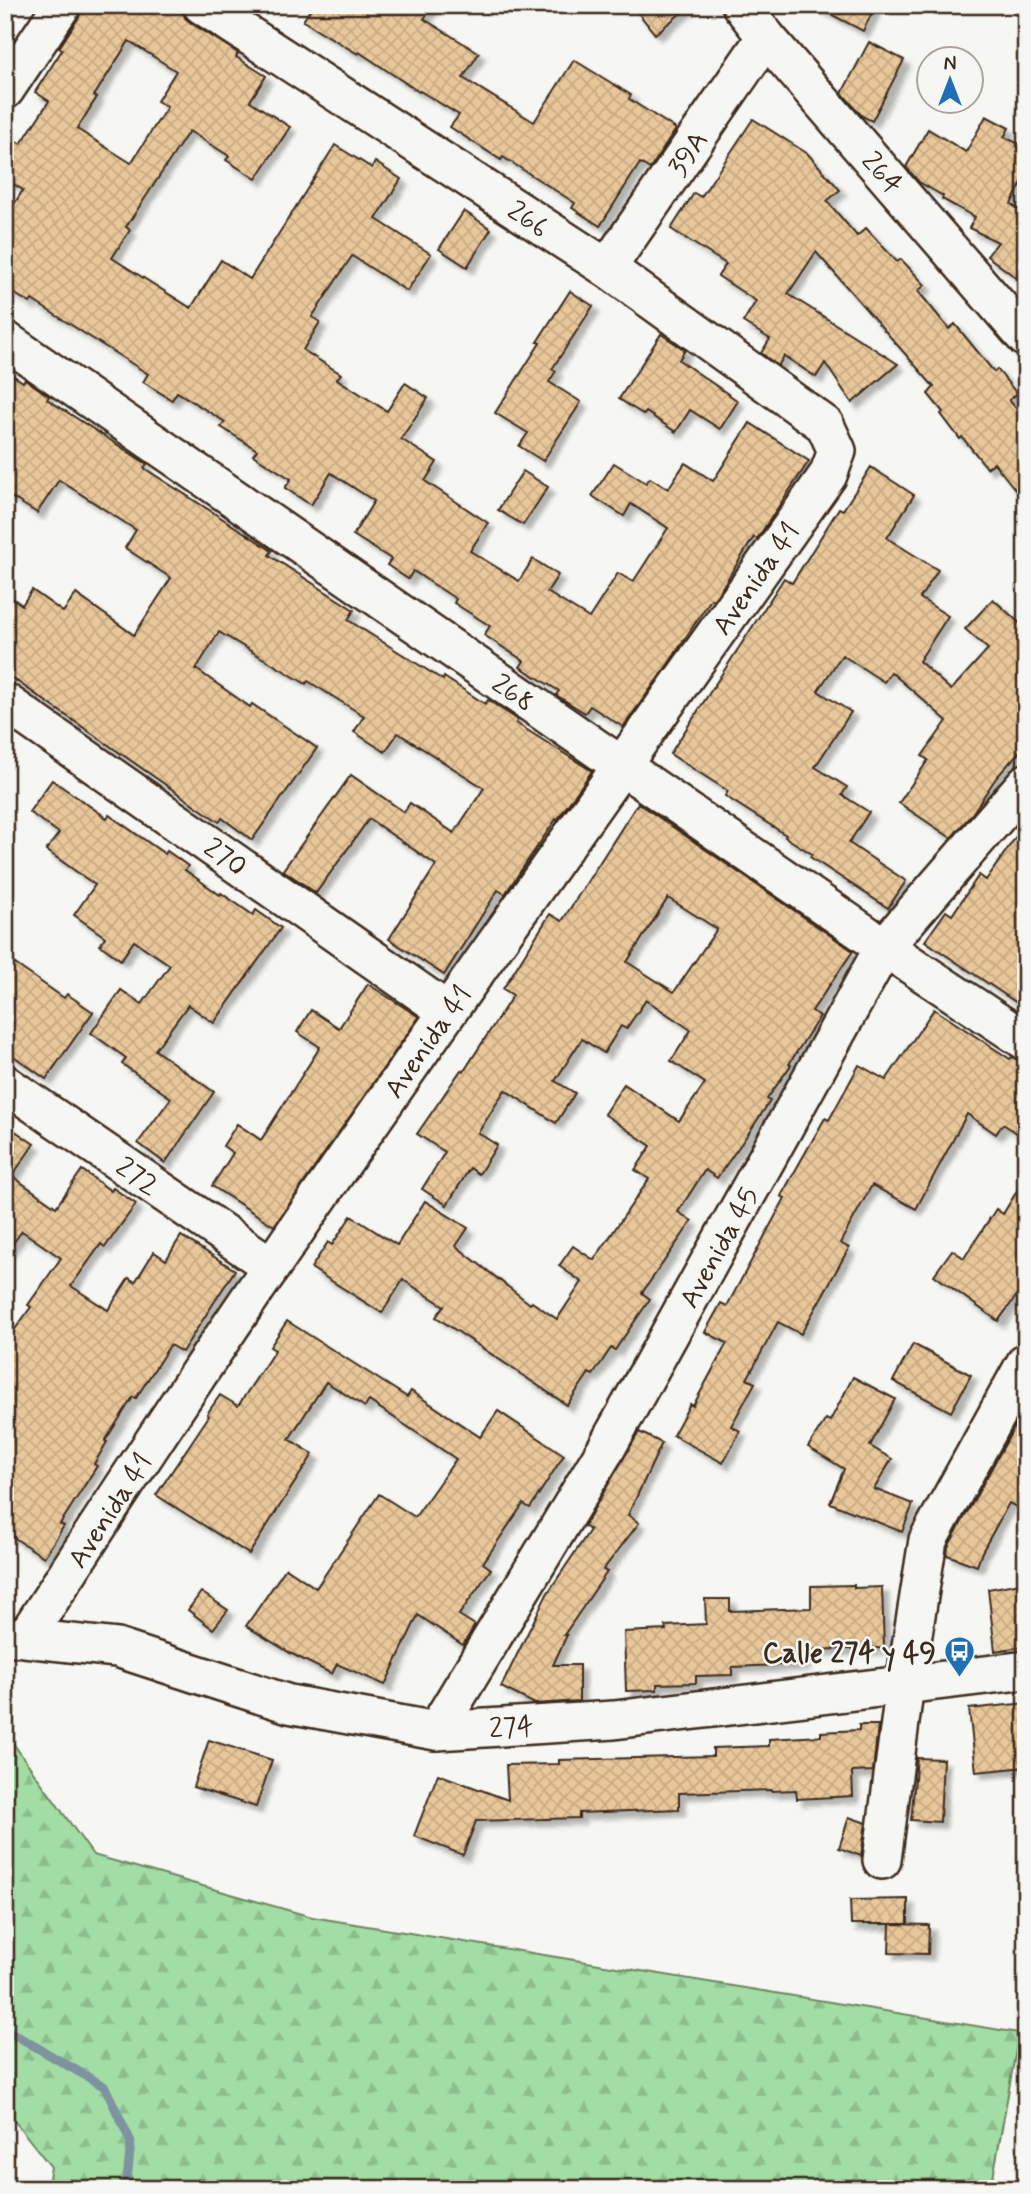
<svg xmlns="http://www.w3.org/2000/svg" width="1031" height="2194" viewBox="0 0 1031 2194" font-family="Mynerve,sans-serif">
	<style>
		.forest { fill: url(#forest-firs); stroke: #6e8461; stroke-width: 2 }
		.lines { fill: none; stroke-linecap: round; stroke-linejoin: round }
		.stream { stroke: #7e92a0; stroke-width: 9 }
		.building { fill: url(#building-cross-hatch); stroke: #3b2a1e; stroke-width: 2; fill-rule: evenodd; filter: url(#shadow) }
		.minor-casing { stroke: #3b2a1e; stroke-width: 42 }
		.minor { stroke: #f6f6f2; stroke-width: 37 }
		.labels { text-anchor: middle; stroke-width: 5; stroke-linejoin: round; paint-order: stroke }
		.street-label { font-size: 28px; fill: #3b2a1e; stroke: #f6f6f2 }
		.poi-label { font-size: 28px; font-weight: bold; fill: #3b2a1e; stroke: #f6f6f2; text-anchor: end }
	</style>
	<defs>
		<pattern id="forest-firs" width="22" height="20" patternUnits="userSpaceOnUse" patternTransform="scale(1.75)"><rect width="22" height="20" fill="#a1dda4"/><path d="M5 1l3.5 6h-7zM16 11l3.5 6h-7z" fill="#8cbe8d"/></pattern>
		<pattern id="building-cross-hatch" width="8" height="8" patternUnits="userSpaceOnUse" patternTransform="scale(1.75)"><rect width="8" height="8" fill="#e8c79a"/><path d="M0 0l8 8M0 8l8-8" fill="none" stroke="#c8ab84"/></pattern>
		<filter id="shadow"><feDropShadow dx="6" dy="6" stdDeviation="2" flood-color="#0004"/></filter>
	</defs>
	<rect width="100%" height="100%" fill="#f6f6f2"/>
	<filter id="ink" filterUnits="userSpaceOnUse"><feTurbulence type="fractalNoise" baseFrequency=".0143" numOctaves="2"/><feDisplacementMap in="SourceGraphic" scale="14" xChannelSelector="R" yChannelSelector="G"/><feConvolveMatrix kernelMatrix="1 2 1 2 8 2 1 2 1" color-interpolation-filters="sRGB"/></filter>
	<g filter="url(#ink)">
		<path class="forest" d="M5,1732L93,1855L312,1917L1019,2033L991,2189H47L51,2167L5,2109Z"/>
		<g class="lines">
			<g class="stream">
				<path d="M1008,5L1026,16"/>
				<path d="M5,2029L105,2087L131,2142L126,2189"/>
			</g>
		</g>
		<g class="building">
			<path d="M83,5H181L185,18L191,23L238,53L236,57L266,76L250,101L290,127L256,179L226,160L229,156L189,131L126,227L130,230L112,258L191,308L221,260L250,279L335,145L372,168L375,162L401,179L376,219L431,254L407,291L352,256L312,317L320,322L303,350L341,374L337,379L387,411L405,383L428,398L401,439L437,462L425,481L488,523L470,551L519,581L533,559L558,575L547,592L589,618L618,573L633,582L668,528L631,504L624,516L592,496L614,463L646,483L650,478L668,489L685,463L713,481L750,423L809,461L757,539L754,537L720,591L713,600L711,599L669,663L623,727L590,706L585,713L556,695L559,691L520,667L524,661L484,635L490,626L454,603L456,599L413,571L408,579L387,565L391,559L353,535L374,501L331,473L311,505L285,488L291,479L253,455L257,450L221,427L225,422L177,392L172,400L143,382L148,374L32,300L30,303L5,288V218L23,190L5,179V134L21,144L49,101L35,92L62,50L59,48L79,17ZM129,41L176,71L157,101L167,107L131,163L77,129L97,97L94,96Z"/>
			<path d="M313,5H433L424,19L479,53L463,78L534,122L574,60L631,95L629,99L676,129L650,169L640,163L600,226L572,208L575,203L503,157L501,160L450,127L459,115L420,91L419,92L359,52L358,54L303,21Z"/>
			<path d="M632,5H691L655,34Z"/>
			<path d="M813,5H876L863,31Z"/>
			<path d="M869,42L904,60L872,121L862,116L842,93Z"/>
			<path d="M986,116L1009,128L1004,137L1026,147V175L1011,204L1026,215V285L987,256L998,242L969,228L975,217L942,199L943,196L919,182L906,167L928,129L966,152Z"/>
			<path d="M753,119L808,154L840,190L827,201L857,236L866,228L897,262L901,259L925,285L918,291L949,329L955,324L994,372L997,369L1017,394L1009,400L1026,420V503L994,463L987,468L962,437L960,439L941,414L943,412L928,394L934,387L816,252L788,294L898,364L852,403L825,363L816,377L784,356L778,366L761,353L770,339L743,322L756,301L718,276L726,264L671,229L694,193L701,197Z"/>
			<path d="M464,211L491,229L467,267L439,249Z"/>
			<path d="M570,291L593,306L552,369L556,371L549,382L581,402L543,461L519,446L528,433L495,413L540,343L537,342Z"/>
			<path d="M661,334L685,350L679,360L738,401L720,429L690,410L676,432L646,412L644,415L619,399Z"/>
			<path d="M5,370L23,382L25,379L49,396L47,399L147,464L144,468L248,535L272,551L269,555L354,610L348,620L443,680L444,677L485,704L488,700L518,720L516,723L592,771L557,820L556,819L505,894L498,890L444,975L389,939L436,865L369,819L316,893L283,870L351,775L404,812L410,803L454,833L484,788L398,733L385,752L354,732L364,716L308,681L306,684L219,632L196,669L250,707L252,704L317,748L252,840L222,818L219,822L5,673V593L22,605L32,590L63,612L76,594L134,635L171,578L125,548L136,530L59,480L37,513L5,493Z"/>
			<path d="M871,467L914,495L887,538L938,570L920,598L948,616L919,661L951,690L988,649L965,629L993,599L1026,629V744L996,778L972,814L951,838L899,803L928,760L922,756L947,721L891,672L884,682L842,655L818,691L851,712L815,767L847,787L842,795L869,812L849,843L906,881L888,908L810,857L812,854L785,837L786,835L725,796L728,791L670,754L784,578L792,583L839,508L843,510Z"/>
			<path d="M523,471L548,487L523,525L498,510Z"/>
			<path d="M52,780L107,818L109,815L165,854L167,851L188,866L185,870L220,895L221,893L253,915L256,910L281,928L214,1023L188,1005L155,1050L214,1092L165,1163L138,1143L171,1098L122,1064L126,1058L91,1033L121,990L142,1004L170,965L134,941L121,960L100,945L105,937L74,915L95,885L46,850L59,833L29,812Z"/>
			<path d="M638,803L853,951L812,1011L820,1016L789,1064L791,1065L767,1099L770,1101L750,1131L717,1178L705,1170L678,1212L692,1221L642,1293L650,1299L615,1350L611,1348L593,1375L589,1373L567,1405L436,1317L444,1306L403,1280L382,1313L311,1268L328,1242L332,1245L351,1216L397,1245L425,1201L468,1228L456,1246L530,1304L532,1302L557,1319L582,1282L559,1266L573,1246L594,1260L649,1179L635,1170L651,1146L604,1114L624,1084L679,1121L705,1083L671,1061L691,1030L646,1000L626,1029L621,1026L604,1053L582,1039L555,1081L575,1093L556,1123L505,1090L478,1133L497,1145L479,1174L470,1168L447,1205L422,1189L445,1152L417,1134L461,1070L464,1071L513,995L503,989L550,914L562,921ZM668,898L717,929L674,992L627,962Z"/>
			<path d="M1026,822V1009L925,941L946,911L952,915L979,875L986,880Z"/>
			<path d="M5,957L64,998L67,994L93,1012L46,1079L5,1050Z"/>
			<path d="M368,984L419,1017L274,1226L212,1186L233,1153L223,1146L237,1124L261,1140L320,1047L297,1032L311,1010L339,1028Z"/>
			<path d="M934,1009L1010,1059L1012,1057L1026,1065V1139L1003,1124L996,1134L967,1114L916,1209L872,1185L840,1243L849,1248L801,1334L778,1322L747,1379L755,1383L731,1426L740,1431L723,1463L673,1435L690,1404L693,1406L727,1343L705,1332L721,1303L727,1306L785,1198L781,1196L799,1164L825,1118L829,1120L859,1065L886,1080Z"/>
			<path d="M5,1124L34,1144L12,1176L56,1207L82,1170L111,1191L113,1188L136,1204L105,1247L101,1244L71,1286L108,1310L129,1278L135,1282L154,1252L166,1260L181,1236L235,1270L182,1352L170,1345L136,1398L133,1397L105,1441L107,1442L94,1464L97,1466L60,1524L64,1526L44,1557L5,1532V1343L31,1307L28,1305L61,1258L22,1231L5,1254Z"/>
			<path d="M1026,1176V1283L998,1321L934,1275L952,1250L964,1258L996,1209L1003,1214Z"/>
			<path d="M287,1321L407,1397L411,1391L480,1437L498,1411L564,1455L530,1508L523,1504L483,1563L491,1569L459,1615L475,1625L463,1645L418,1615L385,1685L337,1664L332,1674L292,1654L246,1626L286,1568L316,1588L379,1494L415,1517L456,1459L369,1401L365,1407L326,1382L289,1439L313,1454L249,1554L156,1495L209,1416L207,1414L220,1395L238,1406L275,1350L270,1347Z"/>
			<path d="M913,1344L971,1375L951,1412L893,1381Z"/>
			<path d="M853,1377L895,1399L870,1446L892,1459L874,1489L913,1504L902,1532L830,1503L844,1469L808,1447L826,1419L830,1421Z"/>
			<path d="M1026,1406V1512L1009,1503L982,1552L977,1566L947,1555L948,1547Z"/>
			<path d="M639,1432L662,1443L628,1515L639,1523L603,1570L607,1572L564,1635H567L553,1665H579V1701L535,1704L501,1687L547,1594L590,1530L584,1526Z"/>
			<path d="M1026,1582V1646L995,1651L988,1589Z"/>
			<path d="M854,1585V1588L882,1587L884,1648L804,1650V1664L732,1667V1675L696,1676V1683L657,1684V1690L626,1691L624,1632L666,1630L665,1626L706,1624L705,1599H730V1611L811,1608V1586Z"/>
			<path d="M201,1592L228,1610L213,1629L188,1610Z"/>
			<path d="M1026,1703V1767L976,1772L969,1709Z"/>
			<path d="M859,1725H878L873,1771L852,1772L853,1796L797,1799L796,1790L771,1791V1790L679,1793V1809L579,1813V1818L476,1821L463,1855L414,1836L438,1774L508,1800L506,1765L559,1764V1760L713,1756V1748L769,1746V1739L821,1736V1732L859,1730Z"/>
			<path d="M209,1740L272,1760L256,1807L193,1787Z"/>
			<path d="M917,1758L943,1759L940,1822L911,1820Z"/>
			<path d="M849,1817L866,1823L861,1856L839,1848Z"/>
			<path d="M908,1899V1924H851L850,1900Z"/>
			<path d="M890,1924L929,1925L928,1954L889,1953Z"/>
		</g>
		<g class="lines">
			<defs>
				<g id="minor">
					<path d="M741,5L766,37L1026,338"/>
					<path d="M5,90L62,5"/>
					<path d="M607,268L766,37"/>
					<path d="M5,340L884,947L1026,1041"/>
					<path d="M5,702L447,1011"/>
					<path d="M5,1084L271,1266"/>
					<path d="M6,1636L117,1648L289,1704L436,1731L614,1720L1026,1670"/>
					<path d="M26,1637C107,1512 188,1387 273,1264C454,999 642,738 828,475L837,451L825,425L607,268L202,5"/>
					<path d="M436,1731L607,1447L884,947L1026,783"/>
					<path d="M882,1860L905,1684L928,1540L1026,1362"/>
				</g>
			</defs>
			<use href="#minor" class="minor-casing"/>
			<use href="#minor" class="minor"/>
		</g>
	</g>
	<defs>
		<symbol id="bus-pin" viewBox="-11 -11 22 30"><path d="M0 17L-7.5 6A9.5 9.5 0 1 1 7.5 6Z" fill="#1f6fb2" stroke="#f6f6f2"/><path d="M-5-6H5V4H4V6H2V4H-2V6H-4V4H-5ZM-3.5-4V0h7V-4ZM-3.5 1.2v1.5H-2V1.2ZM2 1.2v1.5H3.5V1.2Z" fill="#fff"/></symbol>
	</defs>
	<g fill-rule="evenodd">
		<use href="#bus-pin" x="942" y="1634" width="35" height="47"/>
	</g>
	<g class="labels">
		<g class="street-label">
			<text transform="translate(687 153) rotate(-56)" y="10">39A</text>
			<text transform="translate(883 172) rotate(49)" y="10">264</text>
			<text transform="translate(529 218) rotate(33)" y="10">266</text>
			<text transform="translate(755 578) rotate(-55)" y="10">Avenida 41</text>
			<text transform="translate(514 692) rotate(35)" y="10">268</text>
			<text transform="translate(226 856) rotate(35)" y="10">270</text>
			<text transform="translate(427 1041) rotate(-55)" y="10">Avenida 41</text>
			<text transform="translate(138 1175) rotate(34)" y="10">272</text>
			<text transform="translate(718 1247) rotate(-61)" y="10">Avenida 45</text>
			<text transform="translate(109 1510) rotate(-57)" y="10">Avenida 41</text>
			<text transform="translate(511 1726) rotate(-3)" y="10">274</text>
		</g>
		<g class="poi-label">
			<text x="936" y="1662">Calle 274 y 49</text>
		</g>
	</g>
	<rect width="1031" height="2194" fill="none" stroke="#f6f6f2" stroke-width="28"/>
	<rect x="14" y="14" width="1003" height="2166" fill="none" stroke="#3b2a1e" stroke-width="2.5" filter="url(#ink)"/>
	<g transform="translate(950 80)"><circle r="33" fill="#f6f6f2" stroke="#aba49d" stroke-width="2"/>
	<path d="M0-5L12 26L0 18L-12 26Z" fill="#1f6fb2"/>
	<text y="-10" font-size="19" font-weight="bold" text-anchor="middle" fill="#3b2a1e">N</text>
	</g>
</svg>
